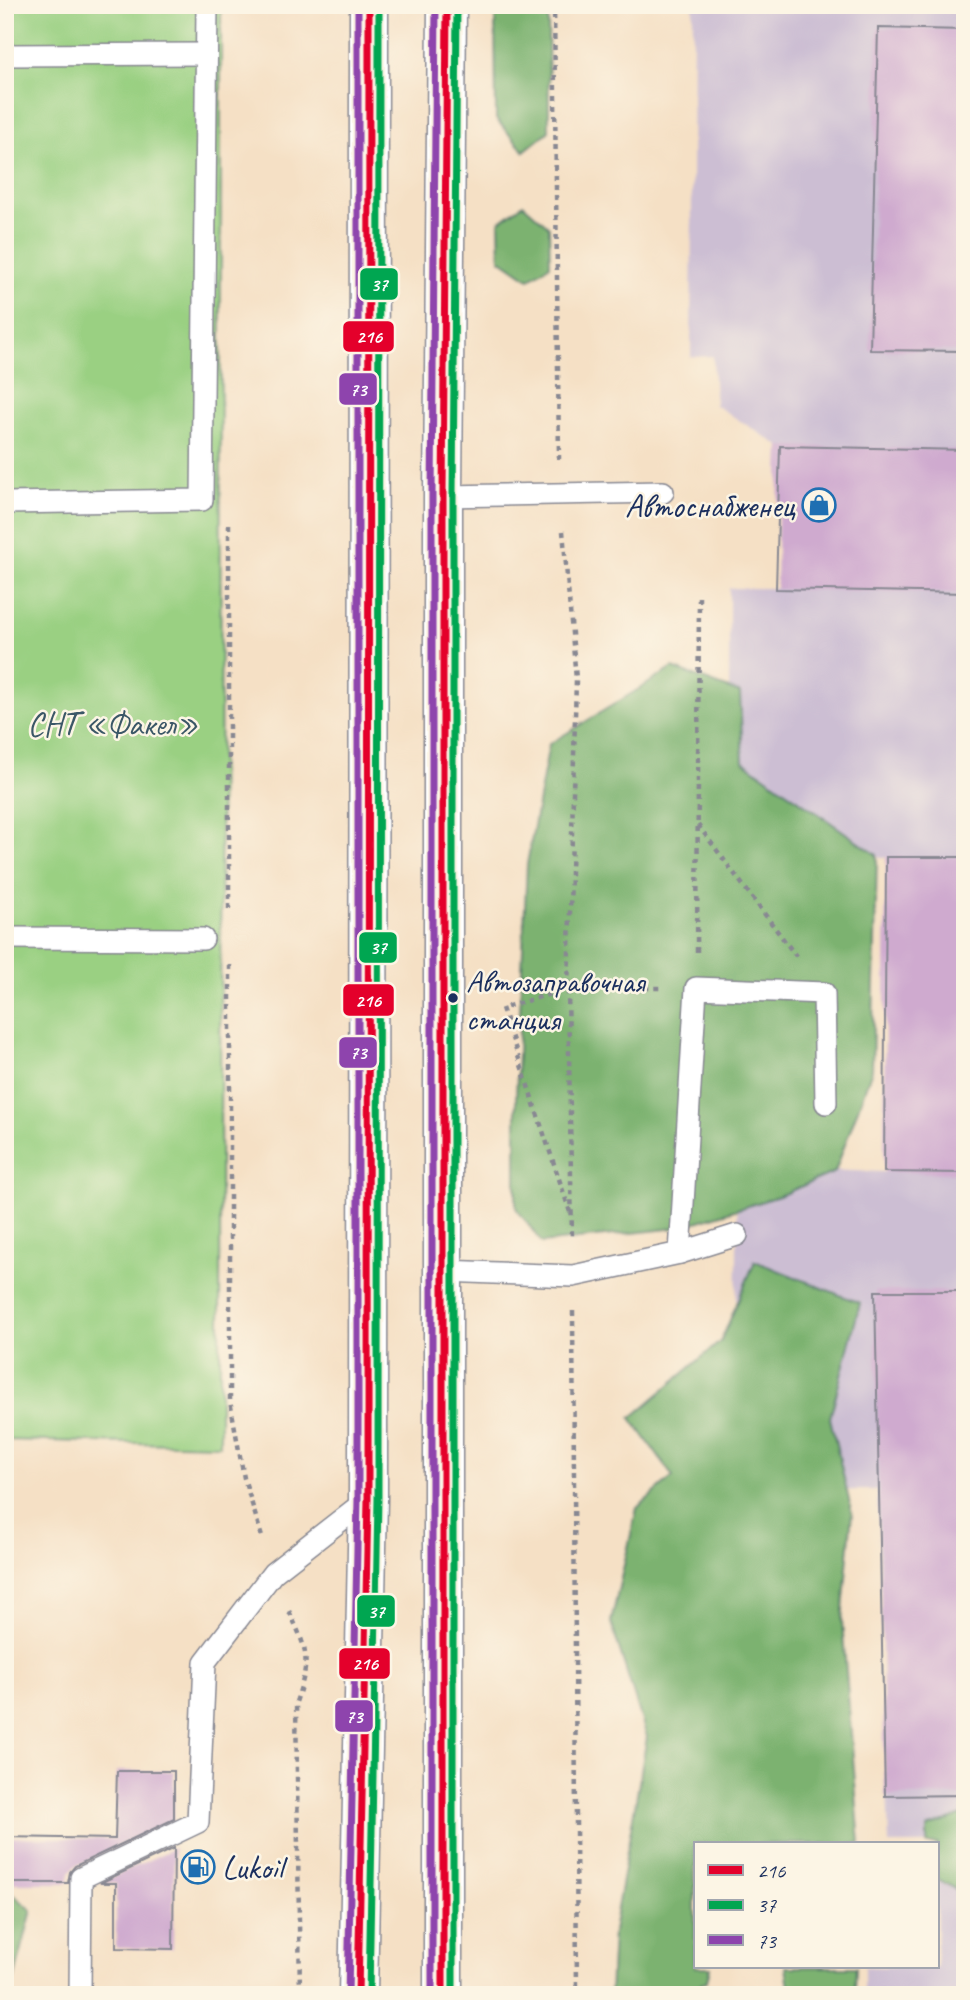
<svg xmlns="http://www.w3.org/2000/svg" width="970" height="2000" viewBox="0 0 970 2000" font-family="Caveat,sans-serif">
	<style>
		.industrial { fill: #ccbed3 }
		.green { fill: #9ad082; stroke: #5a8070; stroke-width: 2 }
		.forest { fill: #7bb270; stroke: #4b7067; stroke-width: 2 }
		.building { fill: #cfaacf }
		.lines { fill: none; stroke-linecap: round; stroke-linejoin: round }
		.service-casing { stroke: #888892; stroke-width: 24 }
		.primary-casing { stroke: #888892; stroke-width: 41 }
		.path { stroke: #888892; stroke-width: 4.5; stroke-dasharray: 5 5; stroke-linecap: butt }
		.service { stroke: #fff; stroke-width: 21 }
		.primary { stroke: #fff; stroke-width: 38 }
		.bus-1-casing { stroke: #fcf5e5; stroke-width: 12 }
		.bus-2-casing { stroke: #fcf5e5; stroke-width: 12 }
		.bus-3-casing { stroke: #fcf5e5; stroke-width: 12 }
		.bus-1 { stroke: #e4002b; stroke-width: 7 }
		.bus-2 { stroke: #00a651; stroke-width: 7 }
		.bus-3 { stroke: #8e44ad; stroke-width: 7 }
		.bus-dot { fill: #1b2f5e; stroke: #fcf5e5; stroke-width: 2.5 }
		.labels { text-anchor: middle; stroke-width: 5; stroke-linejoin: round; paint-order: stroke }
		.bus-label { font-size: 31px; fill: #1b2f5e; stroke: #fcf5e5; text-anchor: start }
		.poi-label { font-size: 33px; fill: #1b2f5e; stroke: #fcf5e5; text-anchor: end }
		.park-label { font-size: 33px; fill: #3b5767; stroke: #fcf5e5 }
		.line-badge { stroke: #fcf5e5; stroke-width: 2.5 }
		.badge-label { font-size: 19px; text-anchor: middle; font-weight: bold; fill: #fff }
	</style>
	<rect width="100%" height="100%" fill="#fcf5e5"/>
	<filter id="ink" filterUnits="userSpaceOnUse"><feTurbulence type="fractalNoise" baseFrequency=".0143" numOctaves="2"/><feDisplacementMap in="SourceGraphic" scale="14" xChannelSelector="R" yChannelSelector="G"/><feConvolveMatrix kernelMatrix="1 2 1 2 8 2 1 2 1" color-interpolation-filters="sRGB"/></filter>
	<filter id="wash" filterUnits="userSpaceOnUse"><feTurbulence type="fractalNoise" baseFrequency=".00686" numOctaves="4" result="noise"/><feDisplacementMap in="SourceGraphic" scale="28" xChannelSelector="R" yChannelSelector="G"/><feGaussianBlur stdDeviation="1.57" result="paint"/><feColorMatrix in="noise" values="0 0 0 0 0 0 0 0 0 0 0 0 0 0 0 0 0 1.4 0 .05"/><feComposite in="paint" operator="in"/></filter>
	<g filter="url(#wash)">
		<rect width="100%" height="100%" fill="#f5e0c5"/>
		<path class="industrial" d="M693,5H965V1995H864V1967H937V1844H889L877,1490L734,1491L738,1167L884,1172L886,857L811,856L729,839V588H776L780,446L715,405L713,356L691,357Z"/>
		<path class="green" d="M5,5H221L220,1445L5,1440Z"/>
		<g class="forest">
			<path d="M495,5H548L549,131L524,151L496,119Z"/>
			<path d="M523,204L549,227L550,265L529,279L500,259L499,222Z"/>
			<path d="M673,668L740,693L743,761L877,855L872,1070L835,1172L779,1196L677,1228L542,1243L516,1208V1096L527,864L549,744Z"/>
			<path d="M755,1261L860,1303L830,1418L852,1513L842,1621L860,1844H695V1967H710L707,1981L681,1995H610L613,1931L647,1737L611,1622L637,1508L673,1477L631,1418L721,1341Z"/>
			<path d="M965,1814V1894L937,1879V1844H927V1828Z"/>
			<path d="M5,1888L32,1910L10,1995H5Z"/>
			<path d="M786,1967H856L855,1991L841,1995H790Z"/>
		</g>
		<g id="blocks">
			<g class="building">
				<path d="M878,28L965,30V351L870,350Z"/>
				<path d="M780,446L965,450V593L776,589Z"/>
				<path d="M886,857H965V1173L884,1172Z"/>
				<path d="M875,1291H965V1795L885,1796Z"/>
				<path d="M117,1771H174V1819L75,1866L70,1872L68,1883H5V1837L115,1839Z"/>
				<path d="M174,1848L173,1949L116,1948V1883H100Z"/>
			</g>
		</g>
	</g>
	<g filter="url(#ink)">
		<use href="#blocks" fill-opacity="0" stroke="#888892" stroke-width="2"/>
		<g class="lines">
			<defs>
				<g id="service">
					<path d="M5,55L206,54"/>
					<path d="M443,496L663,492"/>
					<path d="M5,503L202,500L207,5"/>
					<path d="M5,938L203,939"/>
					<path d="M680,1253L696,988L824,993L826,1103"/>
					<path d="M444,1271L573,1276L680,1253L737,1235"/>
					<path d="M80,1995L81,1878L198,1822L205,1662L273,1573L368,1499"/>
				</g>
				<g id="primary">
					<path d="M358,1995L368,1499L369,5"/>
					<path d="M443,1995V496L447,5"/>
				</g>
			</defs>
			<use href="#service" class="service-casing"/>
			<use href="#primary" class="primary-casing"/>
			<g class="path">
				<path d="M554,5L559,459"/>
				<path d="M229,524V914"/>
				<path d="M563,531L576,679L568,989L572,1239"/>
				<path d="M698,825L796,956"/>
				<path d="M697,952L699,596"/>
				<path d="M230,965V1401L244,1478L262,1537"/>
				<path d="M570,1212L502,1008L568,989L660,988"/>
				<path d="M573,1311L577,1995"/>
				<path d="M289,1611C308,1652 311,1658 296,1702L300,1995"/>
			</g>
			<use href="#service" class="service"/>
			<use href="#primary" class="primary"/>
			<defs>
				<g id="bus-1">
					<path d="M358,1995L368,1499L369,5"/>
					<path d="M443,1995V496L447,5"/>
				</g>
				<g id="bus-2">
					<path d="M369,1995L378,1499L379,5"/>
					<path d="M453,1995V496L457,5"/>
				</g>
				<g id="bus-3">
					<path d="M348,1995L358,1499V5"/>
					<path d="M432,1995V496L436,5"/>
				</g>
			</defs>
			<use href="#bus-1" class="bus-1-casing"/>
			<use href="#bus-2" class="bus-2-casing"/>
			<use href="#bus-3" class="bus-3-casing"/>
			<use href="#bus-1" class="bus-1"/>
			<use href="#bus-2" class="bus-2"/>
			<use href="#bus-3" class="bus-3"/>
		</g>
	</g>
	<defs>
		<symbol id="shop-ring" viewBox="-11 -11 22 22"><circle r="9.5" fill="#fcf5e5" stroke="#1f6fb2" stroke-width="1.5"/><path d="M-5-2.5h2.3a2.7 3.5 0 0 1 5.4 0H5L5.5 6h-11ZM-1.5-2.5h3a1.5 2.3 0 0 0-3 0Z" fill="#1f6fb2"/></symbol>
		<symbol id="fuel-ring" viewBox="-11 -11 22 22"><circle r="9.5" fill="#fcf5e5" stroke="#1f6fb2" stroke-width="1.5"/><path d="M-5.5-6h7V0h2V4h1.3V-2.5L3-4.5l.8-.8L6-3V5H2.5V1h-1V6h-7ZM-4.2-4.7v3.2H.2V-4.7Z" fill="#1f6fb2"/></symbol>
	</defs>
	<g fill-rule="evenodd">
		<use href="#shop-ring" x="800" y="486" width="38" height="38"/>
		<use href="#fuel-ring" x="179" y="1848" width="38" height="38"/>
	</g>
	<circle class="bus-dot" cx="453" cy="998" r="6"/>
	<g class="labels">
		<g class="bus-label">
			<text x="466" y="992">Автозаправочная<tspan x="466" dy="38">станция</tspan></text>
		</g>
		<g class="poi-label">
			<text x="794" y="517">Автоснабженец</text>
			<text x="222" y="1879" text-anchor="start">Lukoil</text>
		</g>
		<g class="park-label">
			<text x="113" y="735">СНТ «Факел»</text>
		</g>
	</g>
	<g class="line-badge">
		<rect x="359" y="267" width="40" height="34" rx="7" fill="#00a651"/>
		<rect x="342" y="320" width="53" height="33" rx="7" fill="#e4002b"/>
		<rect x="338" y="372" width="40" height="34" rx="7" fill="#8e44ad"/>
		<rect x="358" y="931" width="40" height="33" rx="7" fill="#00a651"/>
		<rect x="342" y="983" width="53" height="34" rx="7" fill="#e4002b"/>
		<rect x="338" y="1036" width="40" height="33" rx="7" fill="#8e44ad"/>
		<rect x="356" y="1594" width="40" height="34" rx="7" fill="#00a651"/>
		<rect x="338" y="1647" width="53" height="33" rx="7" fill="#e4002b"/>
		<rect x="334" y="1699" width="40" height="34" rx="7" fill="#8e44ad"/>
	</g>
	<g class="badge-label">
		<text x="379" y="291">37</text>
		<text x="369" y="343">216</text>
		<text x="358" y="396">73</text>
		<text x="378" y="954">37</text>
		<text x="368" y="1007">216</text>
		<text x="358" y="1059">73</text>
		<text x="376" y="1618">37</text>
		<text x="365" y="1670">216</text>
		<text x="354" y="1723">73</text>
	</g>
	<rect width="970" height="2000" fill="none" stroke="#fcf5e5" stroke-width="28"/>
	<rect x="694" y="1842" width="245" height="126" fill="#fcf5e5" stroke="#a2a6af" stroke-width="2"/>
	<rect x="708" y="1865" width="35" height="10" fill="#e4002b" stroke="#a2a6af" stroke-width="2"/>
	<text x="757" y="1878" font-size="21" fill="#1b2f5e">216</text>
	<rect x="708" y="1900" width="35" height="10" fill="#00a651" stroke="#a2a6af" stroke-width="2"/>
	<text x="757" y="1912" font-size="21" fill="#1b2f5e">37</text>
	<rect x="708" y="1935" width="35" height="10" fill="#8e44ad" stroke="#a2a6af" stroke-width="2"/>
	<text x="757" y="1948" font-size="21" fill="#1b2f5e">73</text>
</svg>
